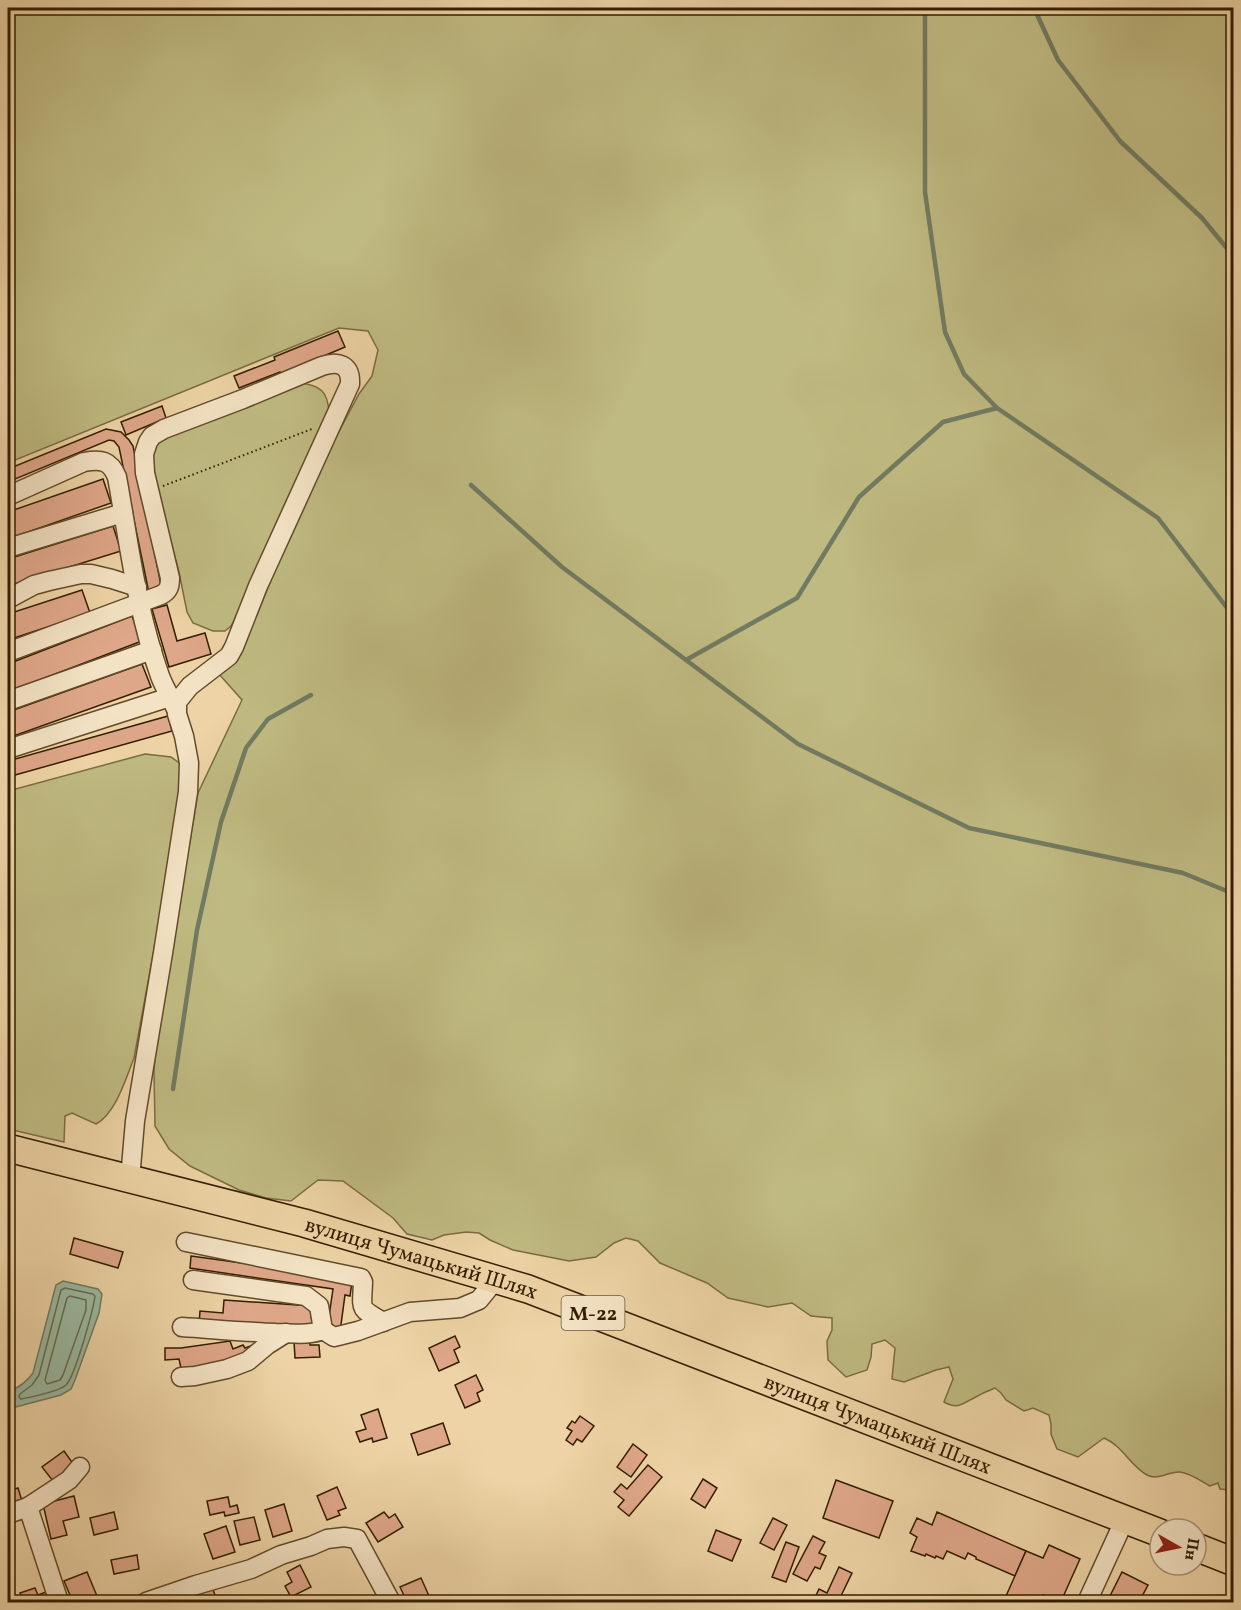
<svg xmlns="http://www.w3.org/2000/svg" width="1241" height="1610" viewBox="0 0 1241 1610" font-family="Vollkorn,serif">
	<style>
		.green { fill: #bfba81; stroke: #7a6c40; stroke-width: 1.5 }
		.water { fill: #9ab9a1; stroke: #717b61; stroke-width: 1.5 }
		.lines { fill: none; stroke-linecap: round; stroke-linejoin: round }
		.shore { stroke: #676c50; stroke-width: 1.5 }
		.stream { stroke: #717b61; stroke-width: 4.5 }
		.building { fill: #dfa789; stroke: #341e00; stroke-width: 1.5 }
		.minor-casing { stroke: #624b29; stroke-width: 21 }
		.highway-casing { stroke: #341e00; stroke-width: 30 }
		.path { stroke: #341e00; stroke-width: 2; stroke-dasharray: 1.5 3; stroke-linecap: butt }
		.minor { stroke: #f3e2c4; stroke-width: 18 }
		.highway { stroke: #edd3a5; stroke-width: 27 }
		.labels { text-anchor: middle; stroke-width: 5; stroke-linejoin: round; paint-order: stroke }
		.shield { fill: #f3e2c4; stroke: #6d593b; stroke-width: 1.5 }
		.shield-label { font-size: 20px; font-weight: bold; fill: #341e00 }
		.street-label { font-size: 21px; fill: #341e00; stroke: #f3e2c4 }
	</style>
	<rect width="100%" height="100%" fill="#edd3a5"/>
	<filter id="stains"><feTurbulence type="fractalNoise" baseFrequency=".00333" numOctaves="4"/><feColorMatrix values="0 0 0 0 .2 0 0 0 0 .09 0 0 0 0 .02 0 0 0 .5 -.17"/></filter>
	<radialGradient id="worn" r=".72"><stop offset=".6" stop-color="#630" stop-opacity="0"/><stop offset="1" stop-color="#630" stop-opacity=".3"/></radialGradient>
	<g class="green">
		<path d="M8,8H1233V1485L1229,1490L1220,1489L1218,1483L1210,1486C1201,1481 1190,1473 1180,1472C1168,1471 1159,1481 1147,1475C1130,1466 1123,1446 1104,1438L1078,1457L1057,1449L1051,1434V1424L1049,1415L1033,1408L1024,1411L1006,1400L1001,1393L995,1388C987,1391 979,1395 972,1399C960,1405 957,1409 944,1402L953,1379L949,1367L936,1370L904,1382L892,1379L895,1348L885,1340L872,1344L871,1357L867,1370L846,1377L828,1360L827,1341L832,1330V1318L811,1316L792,1303L768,1307L728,1298L707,1283L660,1263L638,1241L626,1238L614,1243L596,1257L569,1261L513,1250L490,1240L479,1233L466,1232L444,1235L432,1240L407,1234L393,1218L343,1181L318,1180L291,1201L266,1198L239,1190L190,1166L169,1149L155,1126L154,1070L157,1038L198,793L242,700L219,674L238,651L257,615L286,542L329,450L359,394L372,376L378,350L368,331L339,328L8,463Z"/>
		<path d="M299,383C320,385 328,391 329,413L242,606L231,626L225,631H213L193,623L187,612L179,572L152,472C150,460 152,447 162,438Z"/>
		<path d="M145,754L171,757L182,765L183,793L134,1058C126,1078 116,1113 96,1124L72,1113L65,1116L64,1142L8,1129V791Z"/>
	</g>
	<path class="water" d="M63,1281L98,1289L102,1294L99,1313L75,1380L71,1389L61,1395L8,1409V1392C18,1388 26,1383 33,1373L56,1285Z"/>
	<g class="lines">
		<g class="shore">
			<path d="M65,1288L93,1294L95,1296C93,1311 75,1376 66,1385C58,1392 31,1397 21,1399L19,1397L20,1394L32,1385L39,1375L61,1290Z"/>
			<path d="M70,1296L86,1300V1310L63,1375L60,1380L47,1384L45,1380L67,1298Z"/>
		</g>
		<g class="stream">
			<path d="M925,8V192L945,332L964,374L997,408L1158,518L1234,617"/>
			<path d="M1034,8L1058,60L1120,141L1202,218L1234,257"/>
			<path d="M471,485L562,567L798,744L969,828L1183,873L1234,894"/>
			<path d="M686,660L797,598L859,497L943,422L997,408"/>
			<path d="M173,1089L197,930L221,822L246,748L268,719L311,695"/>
		</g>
	</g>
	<g class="building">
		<path d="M338,331L345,347L281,374L280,372L239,388L234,376L275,360L274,357Z"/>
		<path d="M162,406L166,418L126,435L121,422Z"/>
		<path d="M106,429L121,432L129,440L133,446L162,590L149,593L119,447L114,441L109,440L8,482V469Z"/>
		<path d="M103,479L111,503L8,539V512Z"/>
		<path d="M113,526L121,551L8,586V559Z"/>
		<path d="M82,590L90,613L8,640V614Z"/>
		<path d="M167,605L177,641L205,633L211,654L169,667L152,609Z"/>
		<path d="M132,616L142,641L8,692V664Z"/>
		<path d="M142,664L151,687L8,738V712Z"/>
		<path d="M168,716L172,731L8,777V761Z"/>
		<path d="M74,1238L123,1252L118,1268L70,1254Z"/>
		<path d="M191,1256L342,1277L352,1282L350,1296L345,1295L340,1332L327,1330L333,1289L190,1268Z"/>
		<path d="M224,1300L312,1306L311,1317H315L314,1332L199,1324L200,1311L223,1313Z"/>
		<path d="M455,1336L460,1347L454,1350L459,1362L439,1371L429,1348Z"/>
		<path d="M230,1341L233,1349L243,1345L245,1348L256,1344L258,1352L182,1373L179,1359L165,1360V1348H181Z"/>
		<path d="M294,1341H310V1345H319L320,1357L295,1358Z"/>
		<path d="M476,1375L483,1390L477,1393L480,1401L465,1408L455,1385Z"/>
		<path d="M378,1409L387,1438L373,1442L372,1438L360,1442L356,1432L366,1429L361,1415Z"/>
		<path d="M580,1416L594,1426L582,1442L577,1439L573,1445L566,1440L572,1431L567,1428L572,1421L575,1423Z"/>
		<path d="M443,1423L450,1444L418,1455L411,1434Z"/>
		<path d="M633,1444L647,1455L631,1477L617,1467Z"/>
		<path d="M64,1451L74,1465L53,1481L42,1467Z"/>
		<path d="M648,1465L662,1477L629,1516L618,1507L624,1500L614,1492L621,1484L627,1489Z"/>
		<path d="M703,1479L717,1488L705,1508L691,1499Z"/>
		<path d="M836,1480L893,1501L879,1538L823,1518Z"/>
		<path d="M337,1487L346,1508L338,1511L340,1515L327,1520L317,1496Z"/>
		<path d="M18,1488L22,1501L8,1505V1491Z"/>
		<path d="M74,1496L79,1517L63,1521L67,1535L51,1539L43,1504Z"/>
		<path d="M228,1497L230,1507L237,1505L239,1513L225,1516L224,1512L210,1515L207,1501Z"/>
		<path d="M284,1504L292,1531L273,1537L265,1510Z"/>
		<path d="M114,1512L118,1529L94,1535L90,1518Z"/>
		<path d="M384,1512L389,1518L395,1514L403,1527L378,1542L366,1523Z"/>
		<path d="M937,1512L1026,1551L1015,1576L976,1559V1557L968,1553L965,1559L947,1551L943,1559L936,1556L935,1558L926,1554L925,1556L911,1551L917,1537L910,1533L917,1518L932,1525Z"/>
		<path d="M254,1517L260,1540L240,1545L234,1521Z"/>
		<path d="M773,1518L787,1525L774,1550L760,1543Z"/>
		<path d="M226,1526L235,1552L213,1559L204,1534Z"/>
		<path d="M716,1530L741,1540L732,1561L708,1551Z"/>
		<path d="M813,1536L825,1542L819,1553L826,1556L820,1569L815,1567L807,1581L793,1574Z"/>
		<path d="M786,1542L799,1547L786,1582L772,1577Z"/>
		<path d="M1049,1545L1080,1559L1063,1597L1065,1599L1064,1602H1050L1051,1598L1043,1595L1040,1602H1021L1006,1596L1026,1551L1043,1558Z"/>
		<path d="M137,1555L139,1569L114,1574L111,1560Z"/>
		<path d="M300,1565L311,1587L291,1597L285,1586L292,1582L287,1572Z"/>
		<path d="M839,1567L852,1573L838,1602H813L819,1589L827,1593Z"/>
		<path d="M87,1572L97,1596L82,1602H73L64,1581Z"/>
		<path d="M1122,1572L1148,1585L1139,1602H1107Z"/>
		<path d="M421,1578L429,1596L414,1602H407L400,1587Z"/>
		<path d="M35,1588L38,1595L46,1592L49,1602H24L20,1593Z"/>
		<path d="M213,1589L217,1602H200L198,1594Z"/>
	</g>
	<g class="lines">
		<defs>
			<g id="minor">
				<path d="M8,496L84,462C101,459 110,460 117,477C129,543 137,612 160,676C164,687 171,698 176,709"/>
				<path d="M8,548L123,513"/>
				<path d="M8,599L34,585L49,581L81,574H91L112,579L137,587"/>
				<path d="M8,652L161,595C169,591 170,586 170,578L145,473L144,454L148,442L152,436L164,429L243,399L322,366C338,361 351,364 350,384L258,586L234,647L229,656L190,686L177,702V714L184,736L189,763L188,792L163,953L135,1121L130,1179"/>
				<path d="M8,701L152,650"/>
				<path d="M8,749L170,697"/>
				<path d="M186,1242L361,1278L363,1282C362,1311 358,1307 383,1322"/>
				<path d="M193,1280L306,1296L319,1306L323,1330L334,1337L358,1331L410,1312L460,1308L479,1300L496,1279"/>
				<path d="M182,1327C213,1329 244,1332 276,1333C292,1333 308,1336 323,1330"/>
				<path d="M181,1377L195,1376L227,1369L248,1361L267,1345L286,1333"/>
				<path d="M8,1514L28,1507"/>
				<path d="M59,1602L28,1507L69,1480L80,1467"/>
				<path d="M146,1602L196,1585L251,1569L281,1555L311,1546L327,1539L344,1537L357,1539L391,1602"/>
				<path d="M1087,1602L1125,1519"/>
			</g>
			<g id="highway">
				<path id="s1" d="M8,1148L304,1223L528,1289L1160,1533"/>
				<path d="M1196,1547L1234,1562"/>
			</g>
		</defs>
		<use href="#minor" class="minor-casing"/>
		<use href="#highway" class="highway-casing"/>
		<path class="path" d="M163,486L312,429"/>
		<use href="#minor" class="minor"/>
		<use href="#highway" class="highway"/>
	</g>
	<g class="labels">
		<rect class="shield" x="561.5" y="1296" width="63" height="34" rx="4.5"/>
		<g class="shield-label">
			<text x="593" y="1320">М-22</text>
		</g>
		<g class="street-label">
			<text dy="7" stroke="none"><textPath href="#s1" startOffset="428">вулиця Чумацький Шлях</textPath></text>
			<text dy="7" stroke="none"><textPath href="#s1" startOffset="914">вулиця Чумацький Шлях</textPath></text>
		</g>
	</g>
	<rect width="1241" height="1610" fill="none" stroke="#edd3a5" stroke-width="30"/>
	<rect x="9" y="9" width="1223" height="1592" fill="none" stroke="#341e00" stroke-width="3"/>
	<rect x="15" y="15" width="1211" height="1580" fill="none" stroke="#341e00" stroke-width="1.5"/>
	<g transform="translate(1178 1547) rotate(99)"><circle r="28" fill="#f3e2c4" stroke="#a79476" stroke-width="1.5"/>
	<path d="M0-4.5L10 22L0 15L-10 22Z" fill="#8f2418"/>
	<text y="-9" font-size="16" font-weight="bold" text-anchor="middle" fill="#341e00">Пн</text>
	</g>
	<rect width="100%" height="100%" filter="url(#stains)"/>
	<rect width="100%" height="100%" fill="url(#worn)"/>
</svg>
